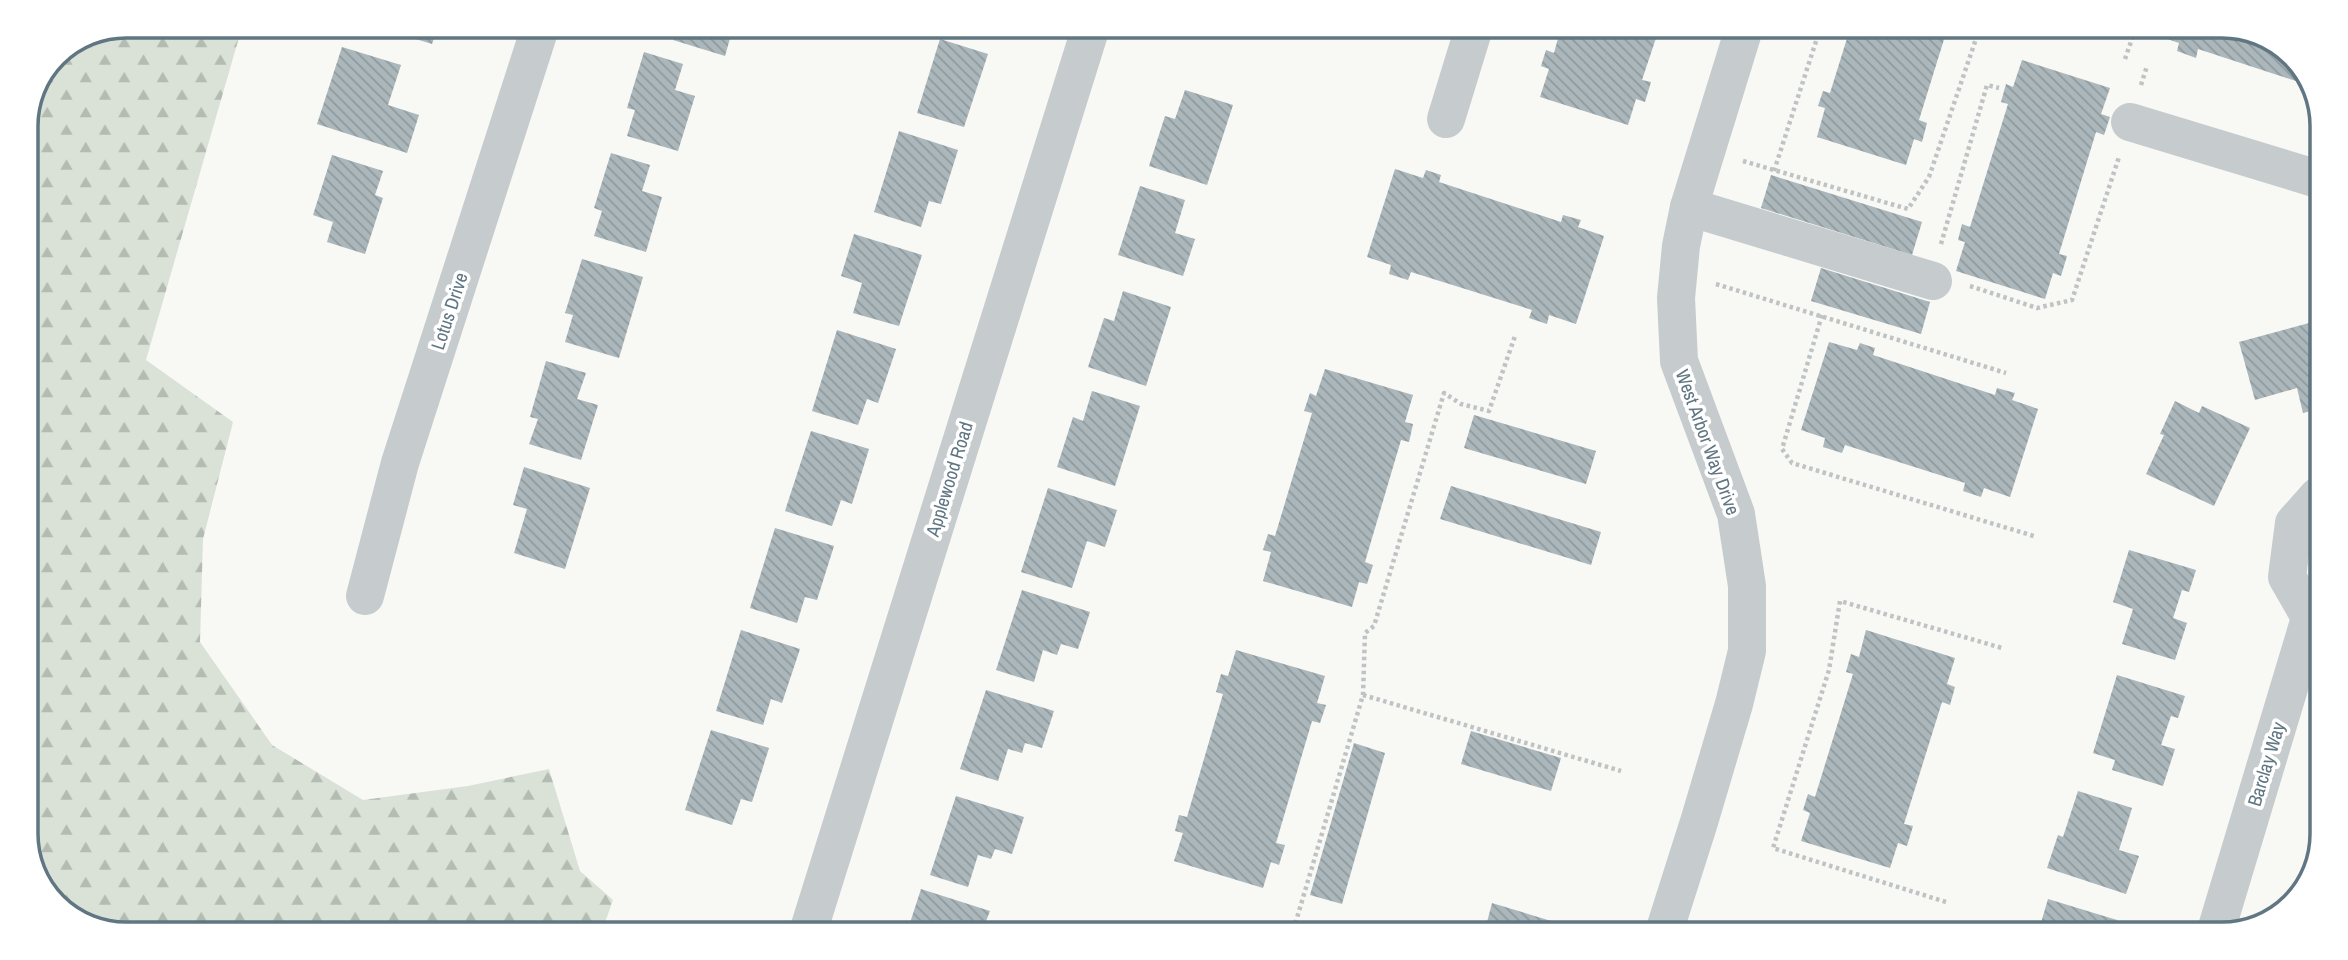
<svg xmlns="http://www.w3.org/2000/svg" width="2348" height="960" viewBox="0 0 2348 960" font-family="'Archivo Narrow',sans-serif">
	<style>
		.forest { fill: url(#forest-firs) }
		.building { fill: url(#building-back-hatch) }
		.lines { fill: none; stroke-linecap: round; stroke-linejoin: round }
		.path { stroke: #bfc3c4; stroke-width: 4.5; stroke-dasharray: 3.5 3.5; stroke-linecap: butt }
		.minor { stroke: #c6cbce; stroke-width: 38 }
		.labels { text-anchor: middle; stroke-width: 7; stroke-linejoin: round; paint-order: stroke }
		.street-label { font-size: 19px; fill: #607783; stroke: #fff }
		.rim { fill: none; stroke: #607783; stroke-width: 3.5 }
	</style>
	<defs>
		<pattern id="forest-firs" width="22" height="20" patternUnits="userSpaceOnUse" patternTransform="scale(1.75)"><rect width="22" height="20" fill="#dae1d6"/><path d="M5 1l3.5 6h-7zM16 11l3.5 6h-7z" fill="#b4bbb3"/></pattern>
		<pattern id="building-back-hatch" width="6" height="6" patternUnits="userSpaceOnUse" patternTransform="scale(1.75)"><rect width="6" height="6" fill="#abb7bb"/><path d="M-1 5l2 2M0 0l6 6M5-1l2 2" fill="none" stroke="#8f9a9d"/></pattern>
	</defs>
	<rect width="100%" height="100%" fill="#f8f8f5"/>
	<path class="forest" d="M127,26L242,27L146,360L233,422L203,539L200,642L272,745L363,800L468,786L549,769L580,871L613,900L603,928L89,926L47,894L26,840V121L56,55Z"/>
	<g class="building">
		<path d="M395,27H438L432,44L393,32Z"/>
		<path d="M677,28H733L725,56L673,40Z"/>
		<path d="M1560,31L1658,32L1642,80L1651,82L1645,102L1636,99L1628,125L1540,97L1549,69L1541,66L1546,50L1554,53Z"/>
		<path d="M1849,32L1946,33L1919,120L1927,123L1922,142L1914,139L1906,165L1817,137L1825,108L1818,106L1823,91L1830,93Z"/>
		<path d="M2150,33L2259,34L2301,66L2308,85L2198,49L2196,58L2177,51L2179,43Z"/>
		<path d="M940,39L988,54L964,127L917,113Z"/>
		<path d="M342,47L401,65L388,105L419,115L407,153L317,124Z"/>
		<path d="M644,52L683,64L675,90L695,96L678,151L627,136L635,110L627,108Z"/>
		<path d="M2022,60L2110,88L2101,114L2110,117L2104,135L2096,132L2059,254L2067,256L2061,276L2053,273L2045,299L1956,271L1965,242L1958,240L1962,224L1970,227L2008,104L2001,102L2006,84L2013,87Z"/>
		<path d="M1185,90L1233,105L1207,185L1149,166L1165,116L1175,119Z"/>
		<path d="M899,131L958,150L941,204L929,201L921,227L874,212Z"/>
		<path d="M611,153L650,165L642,191L662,197L646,252L594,236L602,211L594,208Z"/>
		<path d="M332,155L383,171L375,195L383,198L365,254L327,242L333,222L313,215Z"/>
		<path d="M1395,169L1423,178L1426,170L1441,175L1439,182L1561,222L1563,215L1581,220L1578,227L1604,236L1576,324L1549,315L1547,324L1529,318L1532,310L1411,272L1408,280L1389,274L1391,265L1367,257Z"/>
		<path d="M1771,175L1922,222L1912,255L1761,208Z"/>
		<path d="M1140,186L1185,200L1175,233L1195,239L1183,276L1118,255Z"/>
		<path d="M854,234L922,255L899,326L853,313L862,283L841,276Z"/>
		<path d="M582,259L643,277L619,358L565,342L573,315L565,313Z"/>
		<path d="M1821,268L1930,302L1921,334L1811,301Z"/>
		<path d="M1123,291L1171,307L1146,386L1088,367L1104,318L1114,321Z"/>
		<path d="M2320,320L2319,409L2303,413L2297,388L2255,400L2239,342Z"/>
		<path d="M837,330L896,349L878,403L867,399L858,425L812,411Z"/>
		<path d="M1829,342L1857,350L1860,343L1875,348L1873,355L1995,395L1997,388L2015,393L2012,400L2038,409L2010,497L1984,488L1981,497L1963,491L1965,483L1845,445L1842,453L1823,447L1825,438L1801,430Z"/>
		<path d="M546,361L586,373L577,399L598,405L581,460L529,444L538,419L530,417Z"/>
		<path d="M1325,369L1413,395L1405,422L1413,424L1409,442L1401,440L1365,562L1373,565L1367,584L1359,582L1352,607L1263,581L1271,552L1263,550L1268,534L1275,536L1312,413L1304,411L1310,393L1316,396Z"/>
		<path d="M1092,391L1140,406L1115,486L1057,467L1073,417L1083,421Z"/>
		<path d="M2175,401L2199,413L2202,406L2250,428L2214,506L2146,474L2164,435L2160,434Z"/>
		<path d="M1474,415L1596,451L1586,484L1464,448Z"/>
		<path d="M811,431L869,449L852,504L841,500L832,526L785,511Z"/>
		<path d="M524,467L590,488L565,569L514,553L527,509L513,505Z"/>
		<path d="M1451,486L1601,532L1591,565L1440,519Z"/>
		<path d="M1048,488L1117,510L1105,547L1087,541L1072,588L1021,572Z"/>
		<path d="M775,528L834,546L817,600L805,597L797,623L750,608Z"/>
		<path d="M2129,550L2196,570L2189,592L2182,590L2173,618L2187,623L2175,660L2122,644L2133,609L2113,602Z"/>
		<path d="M1022,590L1090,612L1078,649L1061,644L1057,655L1043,650L1034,682L996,670Z"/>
		<path d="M741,630L800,649L782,703L771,699L763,725L716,711Z"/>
		<path d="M1866,630L1955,658L1947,684L1955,687L1950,705L1942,702L1904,824L1913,826L1907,846L1898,843L1890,868L1801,841L1810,813L1803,810L1808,794L1815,797L1853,674L1846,672L1851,654L1859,657Z"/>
		<path d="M1236,650L1325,676L1317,703L1326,705L1320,723L1312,721L1276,843L1285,845L1279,865L1271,862L1263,888L1174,861L1183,833L1175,831L1179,815L1187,817L1223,694L1216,692L1221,674L1228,676Z"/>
		<path d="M2117,675L2185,696L2178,718L2171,716L2161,745L2175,749L2163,786L2112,770L2115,760L2093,753Z"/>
		<path d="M986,690L1054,711L1042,748L1025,743L1022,753L1008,749L998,781L960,769Z"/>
		<path d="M711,730L769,748L752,802L741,799L732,825L685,810Z"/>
		<path d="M1471,731L1561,758L1551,791L1461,764Z"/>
		<path d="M1354,743L1385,753L1342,904L1310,895Z"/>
		<path d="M2078,791L2132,808L2119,850L2139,856L2126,894L2047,868L2058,835L2063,837Z"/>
		<path d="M956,796L1024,817L1012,854L995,849L991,859L978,855L968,887L930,875Z"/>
		<path d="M921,889L990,911L983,929H908Z"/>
		<path d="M2048,899L2117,920L2112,933H2038Z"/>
		<path d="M1492,903L1584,931H1476L1477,928L1485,930Z"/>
	</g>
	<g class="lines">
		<g class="path">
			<path d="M2125,59L2134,33"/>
			<path d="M2141,85L2147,66"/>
			<path d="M1743,161L1908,209L1929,177L1978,33"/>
			<path d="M1774,171L1819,32"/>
			<path d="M1941,244L1987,85L1999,88"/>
			<path d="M1716,284L2006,373"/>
			<path d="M1970,286L2037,308L2072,300L2119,157"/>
			<path d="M1822,315L1782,449L1792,463L2037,537"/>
			<path d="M1363,695L1621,771"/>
			<path d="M1946,902L1773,848L1829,670L1840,601L2002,648"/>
			<path d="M1295,930L1294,928L1363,695L1365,633L1374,626L1444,393L1461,404L1489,411L1515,336"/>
		</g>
		<g class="minor">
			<path d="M1446,119L1473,31"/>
			<path d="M2130,122L2321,180"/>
			<path d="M1689,207L1933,281"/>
			<path d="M365,596L400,463L540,28"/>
			<path d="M2310,617L2287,577L2294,523L2318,496"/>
			<path d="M809,929L1090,30"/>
			<path d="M1664,932L1699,822L1734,704L1747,651V586L1736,514L1679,361L1676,298L1681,246L1689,207L1743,32"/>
			<path d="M2215,934L2317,595"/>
		</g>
	</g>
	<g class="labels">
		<g class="street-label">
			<text transform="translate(449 311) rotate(-72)" y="7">Lotus Drive</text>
			<text transform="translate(1708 442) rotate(70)" y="7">West Arbor Way Drive</text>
			<text transform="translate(949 479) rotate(-73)" y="7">Applewood Road</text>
			<text transform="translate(2266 764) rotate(-73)" y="7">Barclay Way</text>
		</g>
	</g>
	<path d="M0 0H2348V960H0ZM126 38H2222A88 88 0 0 1 2310 126V834A88 88 0 0 1 2222 922H126A88 88 0 0 1 38 834V126A88 88 0 0 1 126 38Z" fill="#fff" fill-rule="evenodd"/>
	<path class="rim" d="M126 38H2222A88 88 0 0 1 2310 126V834A88 88 0 0 1 2222 922H126A88 88 0 0 1 38 834V126A88 88 0 0 1 126 38Z"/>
</svg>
